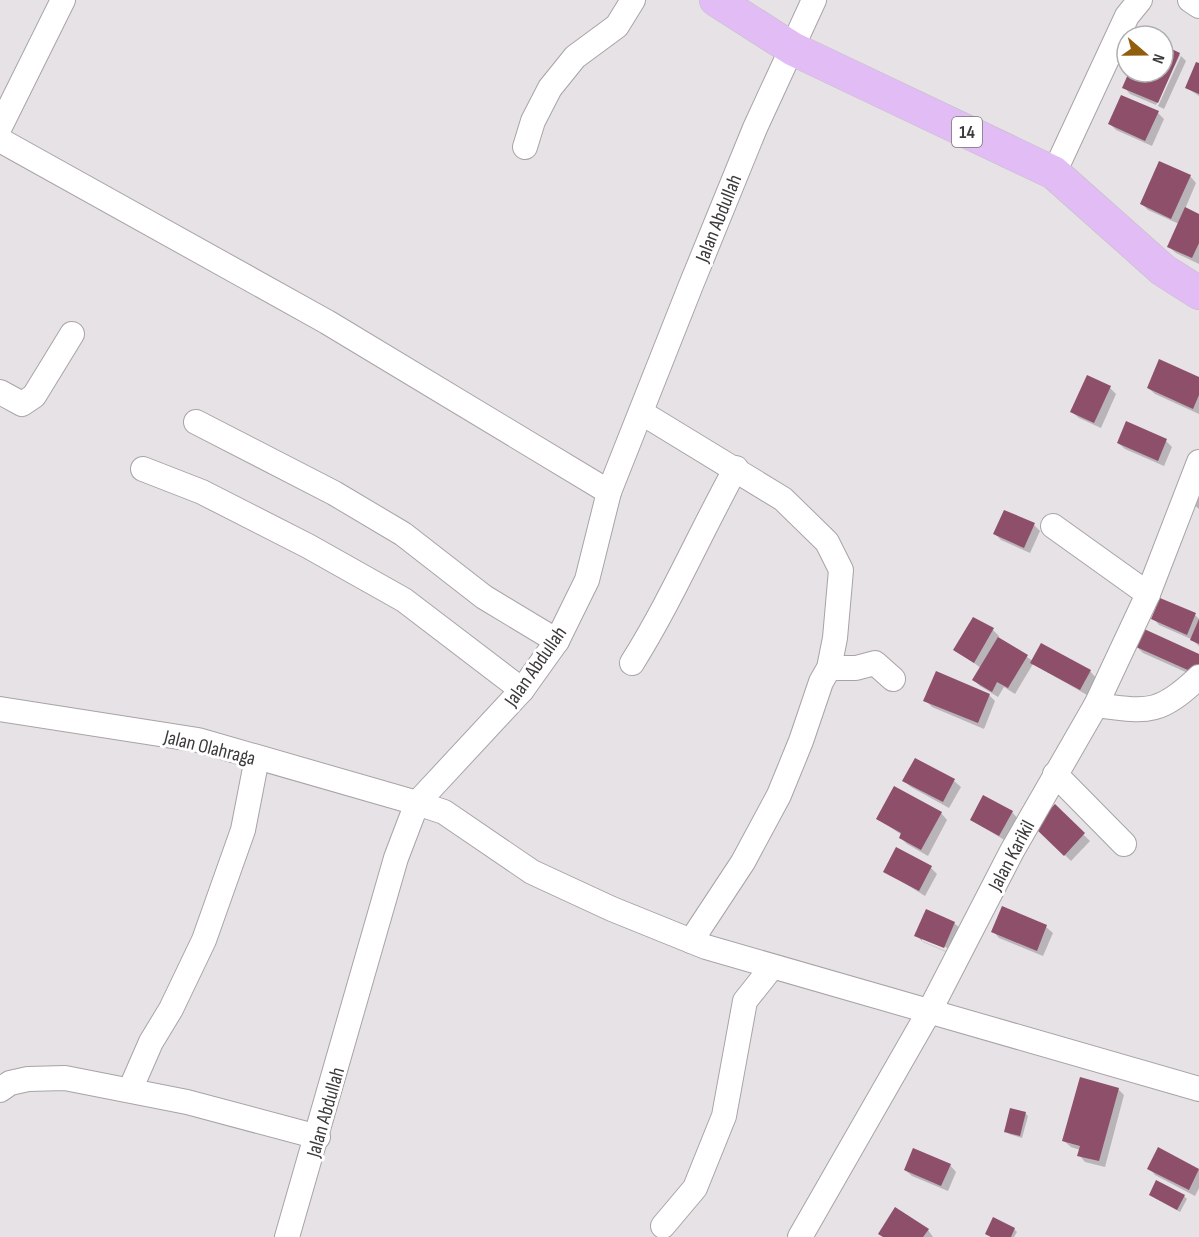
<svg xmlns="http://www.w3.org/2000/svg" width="1199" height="1237" viewBox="0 0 1199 1237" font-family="'Sofia Sans Condensed',sans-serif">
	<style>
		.shadow { fill: #0003; fill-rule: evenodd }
		.building { fill: #8d4f69 }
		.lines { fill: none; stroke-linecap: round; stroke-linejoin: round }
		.minor-casing { stroke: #a8a3a7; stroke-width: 26 }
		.trunk-casing { stroke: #c1c0c0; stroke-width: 34 }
		.minor { stroke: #fff; stroke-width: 24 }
		.trunk { stroke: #e2bcf4; stroke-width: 33 }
		.labels { text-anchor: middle; stroke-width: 6; stroke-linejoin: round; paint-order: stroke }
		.shield { fill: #fff; stroke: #767576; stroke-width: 1.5 }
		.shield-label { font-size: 18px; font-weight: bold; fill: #3c3a3b }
		.street-label { font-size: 20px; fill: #3c3a3b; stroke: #fff }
	</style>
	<rect width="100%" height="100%" fill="#e7e2e6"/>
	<g class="shadow">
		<path d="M1163,47L1180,55L1156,105L1130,94L1124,87L1131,72H1163Z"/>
		<path d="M1181,56L1186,61L1164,109L1158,106Z"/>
		<path d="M1199,65V96L1187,88Z"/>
		<path d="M1158,113L1164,119L1152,146L1116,130L1110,124Z"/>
		<path d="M1190,176L1196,183L1185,209L1199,215V264L1176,253L1169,247L1179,224L1148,210L1142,204Z"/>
		<path d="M1199,378V414L1155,394L1148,388Z"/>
		<path d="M1110,388L1116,394L1101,428L1079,418L1072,412Z"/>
		<path d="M1166,441L1172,447L1164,466L1125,449L1118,443Z"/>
		<path d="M1199,488V509L1192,503Z"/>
		<path d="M1034,525L1040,531L1030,553L1001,540L995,534Z"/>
		<path d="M1195,615L1199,619V646L1191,639L1159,625L1153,618Z"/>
		<path d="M993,630L999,636L998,638L1033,661L1090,671L1096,678L1087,695L1033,664L1015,694L1004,687L998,697L980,686L974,680L981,668L955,650Z"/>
		<path d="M1136,646L1199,655V678L1143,653Z"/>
		<path d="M989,695L995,701L984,729L932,707L925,700Z"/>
		<path d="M915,760L954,781L961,787L949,808L911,787L904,781Z"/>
		<path d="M1055,807L1090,841L1071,861L1036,827Z"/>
		<path d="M1012,812L1018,819L1006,841L971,820Z"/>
		<path d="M941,813L947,820L928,856L907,844L901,838L902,835L878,819Z"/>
		<path d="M931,868L937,874L925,896L885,871Z"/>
		<path d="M954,923L961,929L951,954L923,942L916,935ZM922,937L952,950L950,953L922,941Z"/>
		<path d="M1046,927L1053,933L1043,956L999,938L993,931Z"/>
		<path d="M1118,1089L1124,1095L1105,1167L1085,1162L1079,1155L1080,1150L1071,1147L1064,1141Z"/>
		<path d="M1025,1113L1028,1116L1022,1138L1009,1134L1006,1131Z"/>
		<path d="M1159,1149L1199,1170V1188L1195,1196L1155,1175L1149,1168Z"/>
		<path d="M950,1165L956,1172L948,1191L912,1176L905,1170Z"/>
		<path d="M1150,1195L1184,1196L1187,1199L1180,1212Z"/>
		<path d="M1014,1229L1017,1232L1014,1237H991L987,1233Z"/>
		<path d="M928,1230L933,1237H884Z"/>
	</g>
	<g class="building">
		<path d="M1163,45L1180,53L1158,103L1122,88L1129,72H1163Z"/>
		<path d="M1196,62L1199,63V94L1185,88Z"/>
		<path d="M1121,95L1159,111L1145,141L1108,124Z"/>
		<path d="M1159,161L1191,175L1171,219L1140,204Z"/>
		<path d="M1185,207L1199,214V243L1192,258L1167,247Z"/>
		<path d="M1159,359L1199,377V395L1193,409L1147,388Z"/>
		<path d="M1087,375L1111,386L1094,423L1070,412Z"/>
		<path d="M1126,421L1167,439L1158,461L1117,443Z"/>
		<path d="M1004,510L1035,523L1024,548L993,534Z"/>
		<path d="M1160,598L1196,613L1187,635L1151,619Z"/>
		<path d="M973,617L994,628L974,663L953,650Z"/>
		<path d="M1199,619V644L1190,640Z"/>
		<path d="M1142,628L1199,654V675L1134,646Z"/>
		<path d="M998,637L1028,655L1008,688L997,682L992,692L972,680Z"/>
		<path d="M1041,643L1091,670L1080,690L1030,663Z"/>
		<path d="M936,671L990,694L978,723L923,701Z"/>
		<path d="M915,758L955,779L943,802L902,781Z"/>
		<path d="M894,786L942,812L921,850L899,838L901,833L876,819Z"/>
		<path d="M983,795L1013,811L999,836L970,820Z"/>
		<path d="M1055,804L1085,833L1064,856L1034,827Z"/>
		<path d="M896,847L932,866L919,891L883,872Z"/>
		<path d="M1002,906L1047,925L1037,951L991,932Z"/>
		<path d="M926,909L955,922L944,948L914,936Z"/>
		<path d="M1080,1077L1119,1088L1099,1161L1077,1156L1080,1146L1062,1141Z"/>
		<path d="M1010,1108L1026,1112L1020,1136L1004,1132Z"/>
		<path d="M1158,1147L1199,1169L1189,1190L1147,1169Z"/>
		<path d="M913,1148L951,1164L941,1186L904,1170Z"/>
		<path d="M1156,1180L1185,1195L1177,1210L1149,1195Z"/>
		<path d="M895,1207L929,1229L923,1237H883L878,1234Z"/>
		<path d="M993,1217L1015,1228L1011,1237H991L985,1234Z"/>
	</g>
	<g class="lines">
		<defs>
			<g id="minor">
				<path d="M1190,0L1199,6"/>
				<path d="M0,127L63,0"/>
				<path d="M0,140L327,322L609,492"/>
				<path d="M525,147L533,121L550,88L575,57L617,26L633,0"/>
				<path d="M1054,173L1127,16L1140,0"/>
				<path d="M0,392L22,404L34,396L72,334"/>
				<path d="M642,413L783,499L827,542L841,570L835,638L829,668L821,682L801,741L779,795L743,862L691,941"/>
				<path d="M196,422L334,493L403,534L484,597L557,641"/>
				<path d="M143,469L202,492L308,546L404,600L522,690"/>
				<path d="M1053,526L1148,594"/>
				<path d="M632,663C671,601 700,533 736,468"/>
				<path d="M829,668H856L875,663L893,679"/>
				<path d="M1096,705C1149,712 1158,715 1199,677"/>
				<path d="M0,709L198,740L417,803L444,812L532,872L612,909L706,947L1199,1089"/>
				<path d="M1055,774L1124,844"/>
				<path d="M0,1090L10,1083L28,1079L65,1078L187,1102L318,1137"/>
				<path d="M130,1090L151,1042L171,1009L204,940L243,830L257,758"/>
				<path d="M663,1226L695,1188L724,1116L745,1001L772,967"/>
				<path d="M287,1237L396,858L417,803L522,690L557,641L587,580L609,492L691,285L755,128L814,0"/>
				<path d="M800,1237L930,1010L1012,851L1096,705L1148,594L1199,462"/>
			</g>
			<path id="trunk" d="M716,0L793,49L1054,173L1163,270L1199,293"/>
		</defs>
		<use href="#minor" class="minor-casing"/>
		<use href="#trunk" class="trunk-casing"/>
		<use href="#minor" class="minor"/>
		<use href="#trunk" class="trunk"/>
	</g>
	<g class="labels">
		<rect class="shield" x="952" y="117" width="30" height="30" rx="4.5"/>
		<g class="shield-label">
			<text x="967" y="138">14</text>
		</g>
		<g class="street-label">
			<text transform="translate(718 218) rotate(-68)" y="7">Jalan Abdullah</text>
			<text transform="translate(535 666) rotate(-55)" y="7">Jalan Abdullah</text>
			<text transform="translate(210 747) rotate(14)" y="7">Jalan Olahraga</text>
			<text transform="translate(1011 855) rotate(-62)" y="7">Jalan Karikil</text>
			<text transform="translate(325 1112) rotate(-74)" y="7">Jalan Abdullah</text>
		</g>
	</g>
	<g transform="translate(1145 54) rotate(110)"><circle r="28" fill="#ffffff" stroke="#b1b0b1" stroke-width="1.5"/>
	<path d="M0-4.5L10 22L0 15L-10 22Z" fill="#905e0c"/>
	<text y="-9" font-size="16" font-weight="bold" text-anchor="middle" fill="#3c3a3b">N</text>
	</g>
</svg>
